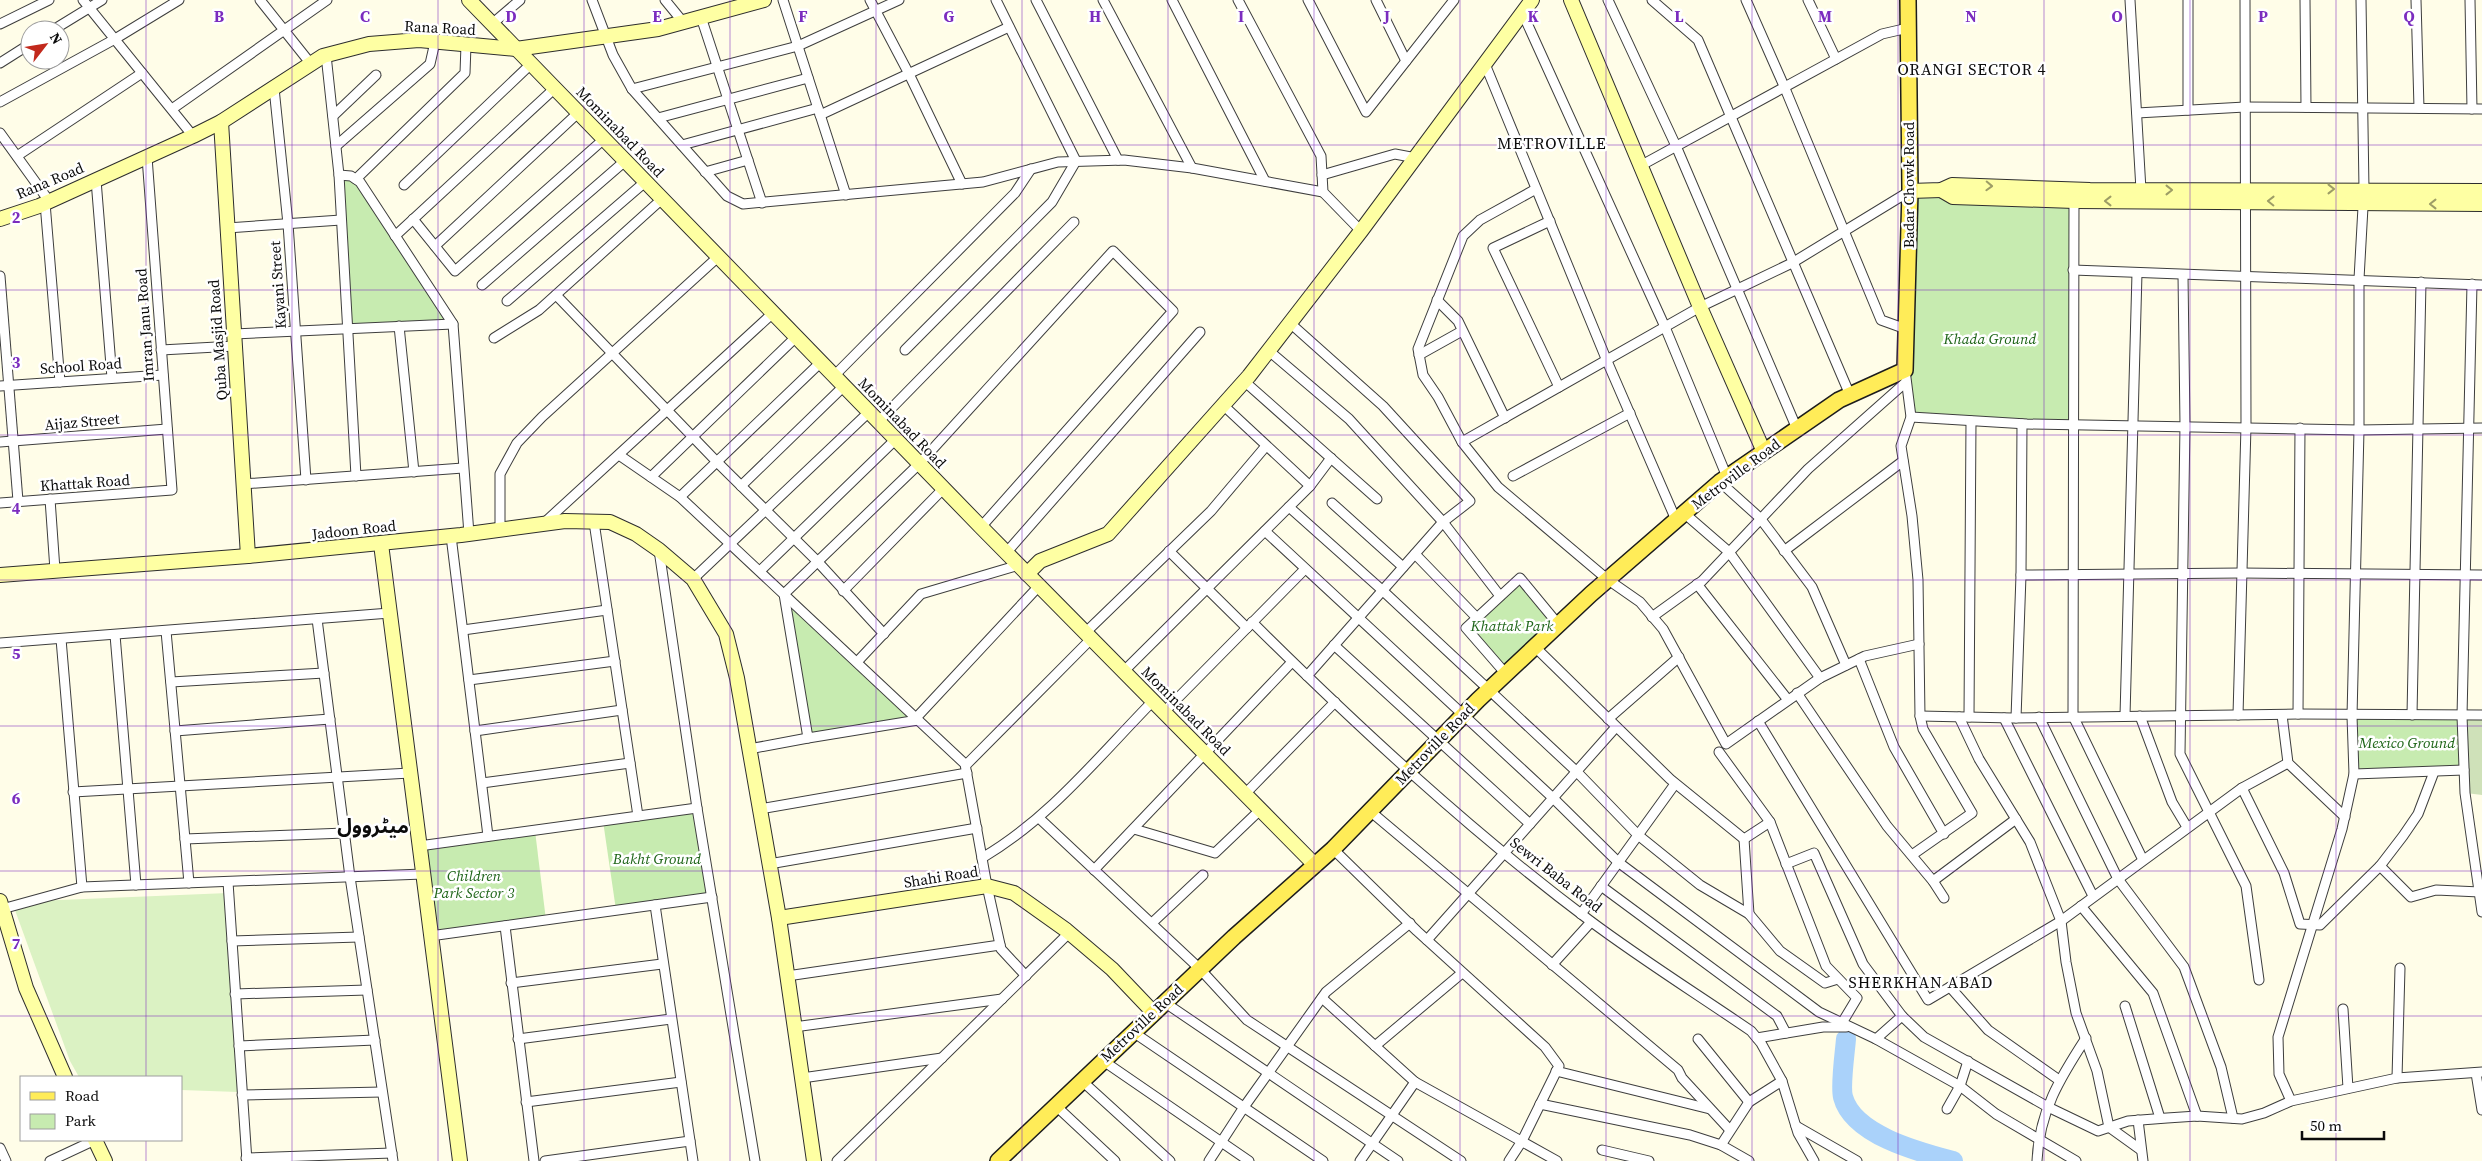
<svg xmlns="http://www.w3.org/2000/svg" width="2482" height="1161" viewBox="0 0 2482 1161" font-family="'Source Serif 4','Noto Sans Arabic',serif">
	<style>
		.green { fill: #c7ebb0 }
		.cemetery { fill: #cfe1b9 }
		.pitch { fill: #dbf2c3 }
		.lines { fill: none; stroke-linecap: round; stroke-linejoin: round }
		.river { stroke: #aad2fa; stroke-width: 20 }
		.street-casing { stroke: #3e3e3e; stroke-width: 11 }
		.secondary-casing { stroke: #2d2d2d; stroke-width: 16 }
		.primary-casing { stroke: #1c1c1c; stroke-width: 18 }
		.street { stroke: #fff; stroke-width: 9 }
		.secondary { stroke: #feffa3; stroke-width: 14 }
		.primary { stroke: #ffec58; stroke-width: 15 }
		.oneway { stroke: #9d9d66 }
		.grid { fill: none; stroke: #7b2cbf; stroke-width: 1; stroke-opacity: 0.55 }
		.labels { text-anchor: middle; stroke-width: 5; stroke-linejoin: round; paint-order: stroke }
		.street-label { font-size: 15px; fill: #0b0b0b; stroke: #fff }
		.park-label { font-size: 15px; font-style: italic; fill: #1e6518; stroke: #fff }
		.neighbourhood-label { font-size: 16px; letter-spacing: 1px; fill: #0b0b0b; stroke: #fff }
		.district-label { font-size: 20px; font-weight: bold; fill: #0b0b0b; stroke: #fff }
		.grid-label { font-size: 16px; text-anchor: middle; font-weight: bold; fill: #7b2cbf; stroke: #fff; stroke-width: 5; stroke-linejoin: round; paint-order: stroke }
	</style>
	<rect width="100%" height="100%" fill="#fffde8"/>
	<g class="green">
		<path d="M339,175L351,176L453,324L349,329Z"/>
		<path d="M2074,190L2073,423L1912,415L1906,384L1913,194Z"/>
		<path d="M1520,578L1558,624L1506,674L1466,628Z"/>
		<path d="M784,594L916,718L808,738Z"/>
		<path d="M2351,717H2462L2463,770L2354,772Z"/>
		<path d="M698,808L712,896L616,910L603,821Z"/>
		<path d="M535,831L546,920L430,936L419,846Z"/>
	</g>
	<path class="cemetery" d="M2463,717H2482V795L2466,793Z"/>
	<path class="pitch" d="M228,893L238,1092L181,1090V1077H79L70,1061L12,902Z"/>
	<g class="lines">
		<path class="river" d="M1846,1039C1845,1052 1840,1086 1843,1097C1853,1135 1919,1152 1953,1161"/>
		<defs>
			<g id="street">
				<path d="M83,0L193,136"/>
				<path d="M260,0L311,64"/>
				<path d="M592,0L613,55L632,89L727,196L743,204L983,182L1058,162L1124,160L1192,168L1323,192"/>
				<path d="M665,0L683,22"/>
				<path d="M783,0L846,195"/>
				<path d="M870,0L909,74L962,184"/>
				<path d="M1036,0L1118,160"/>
				<path d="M1103,0L1192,168"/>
				<path d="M1172,0L1265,181"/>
				<path d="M1238,0L1321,156L1323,192L1361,231"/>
				<path d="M1308,0L1366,112L1454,0"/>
				<path d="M1376,0L1406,61"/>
				<path d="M1608,0L1676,146L1797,429"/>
				<path d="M1652,0L1698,40L1850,395"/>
				<path d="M1746,0L1784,86L1881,320L1906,329"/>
				<path d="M1808,0L1836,59"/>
				<path d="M2130,0L2141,190"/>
				<path d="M2188,0V110"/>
				<path d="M2305,0L2306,107"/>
				<path d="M2416,0L2419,108"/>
				<path d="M2470,0L2472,109"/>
				<path d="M1522,12L1665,327L1727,477"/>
				<path d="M701,17L762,203"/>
				<path d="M0,24L49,0"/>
				<path d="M492,24L520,0"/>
				<path d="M53,30L102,0"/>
				<path d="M326,55L339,175L356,476"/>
				<path d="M0,63L30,44"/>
				<path d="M1485,64L1607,361L1676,520"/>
				<path d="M274,88L288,224L306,480"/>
				<path d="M632,89L798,46L899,0"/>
				<path d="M0,102L115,39L179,0"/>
				<path d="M172,109L327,0"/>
				<path d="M2137,113L2245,107L2482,109"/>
				<path d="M820,115L1009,27"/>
				<path d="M333,116L376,75"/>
				<path d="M658,118L808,78"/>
				<path d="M0,133L49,201"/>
				<path d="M682,145L818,108"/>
				<path d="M336,146L430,64L435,42"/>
				<path d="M17,156L142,73"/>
				<path d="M1640,166L1882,34L1908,28"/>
				<path d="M705,172L748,160"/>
				<path d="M339,175L351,176L360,182L453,324L469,534"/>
				<path d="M1322,175L1395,154L1416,158"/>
				<path d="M356,179L465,73L466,45"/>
				<path d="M96,180L112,378"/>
				<path d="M404,185L531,64"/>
				<path d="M1536,189L1480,220L1463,236L1418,349L1423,375L1438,397L1462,442L1498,487L1607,579L1640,602L1663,629L1726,744L1820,678L1865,656L1919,644"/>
				<path d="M2074,197L2073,716L2143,860"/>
				<path d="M45,203L60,382"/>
				<path d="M413,219L455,271L604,139"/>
				<path d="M1550,221L1493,248L1559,387"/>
				<path d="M227,228L341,220"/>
				<path d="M395,236L555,88"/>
				<path d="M435,246L578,113"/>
				<path d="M2073,270L2482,285"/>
				<path d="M2183,275L2185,425L2180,754L2246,886L2259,980"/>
				<path d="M0,276L18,501"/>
				<path d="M2472,284L2462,716L2465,793L2482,912"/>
				<path d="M482,285L625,161"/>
				<path d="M556,295L717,462L817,561L884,634"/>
				<path d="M1437,300L1458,321L1505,418"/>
				<path d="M507,301L645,182"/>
				<path d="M1290,323L1383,406L1470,501L1443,522L1307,676"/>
				<path d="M399,326L414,472"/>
				<path d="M234,334L453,324"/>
				<path d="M494,338L539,310L662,199"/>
				<path d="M161,350L235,346"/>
				<path d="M905,350L1052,202L1076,161L996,0"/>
				<path d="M1269,351L1349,419L1443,522L1500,596"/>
				<path d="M1419,355L1462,331"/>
				<path d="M1905,370L1911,417L1901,446L1912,516L1918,580L1920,716L1923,729L1972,813L1912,855"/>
				<path d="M834,376L1015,193L1031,169"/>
				<path d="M1244,381L1377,499"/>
				<path d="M0,386L163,375"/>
				<path d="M1223,405L1310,486"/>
				<path d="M1911,417L2027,424L2359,430L2482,428"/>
				<path d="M878,422L1074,222"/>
				<path d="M0,442L167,429"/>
				<path d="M1462,442L1700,307L1792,263L1910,191"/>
				<path d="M619,455L680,497L965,764L987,886L1001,949L1026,976"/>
				<path d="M1513,476L1630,413"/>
				<path d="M651,477L796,337"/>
				<path d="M1720,482L1760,518L1812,587L1846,665"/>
				<path d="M243,484L463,468"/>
				<path d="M741,486L844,386"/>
				<path d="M680,497L820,363"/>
				<path d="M50,499L55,570"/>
				<path d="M0,503L172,490L147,157"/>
				<path d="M1332,503L1403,567"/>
				<path d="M1289,507L1382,590L1577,772L1638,835L1700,885L1749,914L1780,951L1825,983L1838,979"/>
				<path d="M1684,513L1729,552L1820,678"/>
				<path d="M594,522L638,816"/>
				<path d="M544,523L773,313"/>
				<path d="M500,530V474L517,443L542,417L718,257"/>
				<path d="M1265,531L1553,798L1618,862L1819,1012L1876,1039L1960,1086L1996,1114L2076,1161"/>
				<path d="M451,536L488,836"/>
				<path d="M659,550L697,808L755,1161"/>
				<path d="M1169,551L1247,628"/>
				<path d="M1784,551L1903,461"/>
				<path d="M1006,553L1200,332"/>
				<path d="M1415,554L1477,618"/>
				<path d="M760,571L895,440"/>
				<path d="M2021,575L2241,573L2482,575"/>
				<path d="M693,579L869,412"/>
				<path d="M1697,584L1788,700"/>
				<path d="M843,591L943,489"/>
				<path d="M1652,617L1702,581L1808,469L1906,382"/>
				<path d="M317,619L350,877L393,1161"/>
				<path d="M1252,622C1358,727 1469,830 1589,920C1641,959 1697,994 1751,1031L1761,1043L1782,1081L1798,1133L1814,1161"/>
				<path d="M463,630L607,610"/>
				<path d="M166,631L189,883"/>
				<path d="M1085,633L1211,511L1266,446"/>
				<path d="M115,635L136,885"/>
				<path d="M61,639L82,887"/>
				<path d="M0,643L390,613"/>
				<path d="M1334,645L1530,824"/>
				<path d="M1535,647L1670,779L1744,839L1770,822"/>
				<path d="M1859,659L1894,747L1944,834"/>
				<path d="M857,662L921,594L1019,565"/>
				<path d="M1124,671L1310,486L1331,458"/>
				<path d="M1506,674L1466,628L1520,578L1558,624"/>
				<path d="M469,680L615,661"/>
				<path d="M171,682L324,673"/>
				<path d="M1797,693L1887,826L1933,881L1944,898"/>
				<path d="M1164,712L1305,569"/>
				<path d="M2298,714L2300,428"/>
				<path d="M2238,715L2246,426L2245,0"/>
				<path d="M2282,715L2288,763L2345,817"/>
				<path d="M2412,715L2421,282"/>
				<path d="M1920,716L2013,718L2298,714L2482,715"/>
				<path d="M2125,716L2137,273"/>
				<path d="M2140,716L2172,802L2187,827"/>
				<path d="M1959,717L1979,759L2030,842L2061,921L2066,962L2076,1013L2097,1071L2109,1127L2141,1150"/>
				<path d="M1969,717L1971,421"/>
				<path d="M2039,717L2118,879L2184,967L2221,1067L2233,1118"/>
				<path d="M916,718L1039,586"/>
				<path d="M2004,718L2093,896"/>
				<path d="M2016,718L2021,575L2022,424"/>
				<path d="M1608,719L1679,657"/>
				<path d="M918,720L808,738L784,594L919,464L1113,251L1173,311L981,527"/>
				<path d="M1758,721L1928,1000L2061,921L2242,788L2288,763"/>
				<path d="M175,731L330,719"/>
				<path d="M475,731L622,710"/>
				<path d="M749,749L808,738"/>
				<path d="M1719,752L1770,822L1826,966L1857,998L1842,1023"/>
				<path d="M966,765L1091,639"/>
				<path d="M2354,774L2464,770"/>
				<path d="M482,783L630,763"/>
				<path d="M2242,788L2284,873L2300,924L2320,925L2380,866L2403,836L2418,814L2434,772"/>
				<path d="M73,792L410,773"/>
				<path d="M1245,794L1335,702"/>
				<path d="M760,809L967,773"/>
				<path d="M1370,811L1678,1070L1682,1078L1729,1129"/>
				<path d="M1039,818L1200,969L1247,1020L1461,1161"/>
				<path d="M1134,829L1215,853L1260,810"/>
				<path d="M185,839L345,833"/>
				<path d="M1744,839L1749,914"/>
				<path d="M419,846L697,808"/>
				<path d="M1333,849L1417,931L1545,1047L1559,1066L1522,1141L1509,1161"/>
				<path d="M982,858C1049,819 1099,756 1153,701"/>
				<path d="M769,864L977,828"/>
				<path d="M1786,864L1814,853L1863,964L1902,1016L1924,1037L2048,1107L2098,1131L2128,1121L2167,1118L2197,1116L2242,1119L2264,1113L2291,1101L2397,1078L2482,1072"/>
				<path d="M2380,866L2411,897L2436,890L2480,892"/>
				<path d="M1094,870L1292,662"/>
				<path d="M1933,881L2016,819"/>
				<path d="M228,882L247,1161"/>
				<path d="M1601,886L1777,1016L1786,1033"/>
				<path d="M655,905L693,1161"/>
				<path d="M2081,906L2153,993L2197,1116"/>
				<path d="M2,909L82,887L423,874"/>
				<path d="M1581,914L1675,784"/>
				<path d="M1152,923L1203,875"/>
				<path d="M505,926L534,1161"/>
				<path d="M430,936L712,897"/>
				<path d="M1427,940L1616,727"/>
				<path d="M232,941L359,937"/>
				<path d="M1552,965L1591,922"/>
				<path d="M787,976L1000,945"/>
				<path d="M511,983L662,964"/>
				<path d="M1950,987L1988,1030L2059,1080"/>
				<path d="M235,994L367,990"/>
				<path d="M1322,998L1415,1082L1557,1161"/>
				<path d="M1164,1002L1398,1161"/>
				<path d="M2125,1006L2160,1118"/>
				<path d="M2343,1009L2348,1088"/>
				<path d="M794,1027L1002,999"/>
				<path d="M1133,1032L1323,1161"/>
				<path d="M1757,1038L1823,1027H1846"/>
				<path d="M518,1039L671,1019"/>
				<path d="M1698,1039L1749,1102"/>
				<path d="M1876,1039L1902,1016"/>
				<path d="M239,1046L375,1040"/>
				<path d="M1375,1046L1462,973"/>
				<path d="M1102,1060L1249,1161"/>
				<path d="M1556,1071L1710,1109"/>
				<path d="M2476,1073L2482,1110"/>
				<path d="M802,1078L942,1058"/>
				<path d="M2397,1078L2400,968"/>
				<path d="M1081,1080L1170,1161"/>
				<path d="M242,1095L382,1092"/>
				<path d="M2291,1101L2279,1074L2278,1037L2342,829L2354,774L2352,716L2359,430V279L2364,189L2361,0"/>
				<path d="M526,1102L681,1082"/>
				<path d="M1540,1104L1690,1135L1721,1145L1749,1161"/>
				<path d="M1055,1105L1115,1161"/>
				<path d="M1947,1109L1960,1086L1968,1061"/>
				<path d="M2138,1120L2143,1161"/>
				<path d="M1796,1126L1857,1161"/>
				<path d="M1721,1145L1749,1102L1782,1081"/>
				<path d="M0,1148L6,1161"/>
				<path d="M1602,1150L1649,1161"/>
				<path d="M246,1158L392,1153"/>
				<path d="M50,1161L95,1140"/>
				<path d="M545,1161L690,1141"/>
				<path d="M837,1161L1069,933"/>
				<path d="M1209,1161L1244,1107L1326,992L1410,923"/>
				<path d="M1360,1161L1415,1082"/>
				<path d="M2037,1161C2039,1112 2060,1078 2086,1038"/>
			</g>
			<g id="secondary">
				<path d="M469,0L981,527L1315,865"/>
				<path d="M1571,0L1700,307L1764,452"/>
				<path d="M221,122L248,556"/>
				<path d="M1941,190L1953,197L2074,201L2482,204"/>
				<path d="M1910,191L1941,190L1952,185L2090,190L2482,191"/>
				<path d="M0,219L39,206L193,136L221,122L323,56L369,44L419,40L516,49L658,29L764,0"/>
				<path d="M381,544L460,1161"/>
				<path d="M1027,574L1040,561L1108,534L1249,376L1361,231L1532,0"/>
				<path d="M0,575L248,556L461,535L565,521L610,522L636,534L659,550L693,579L726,634L737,678L779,918L814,1161"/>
				<path d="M0,901L26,988L65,1077"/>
				<path d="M779,918L987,886L1014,893L1066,930L1112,969L1153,1012"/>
				<path d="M95,1140L105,1161"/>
			</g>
			<path id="primary" d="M998,1161L1234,937L1333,849L1478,700L1591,594L1720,482L1839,400L1905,370L1910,191L1908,0"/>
		</defs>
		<use href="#street" class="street-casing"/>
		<use href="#secondary" class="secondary-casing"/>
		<use href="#primary" class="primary-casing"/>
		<use href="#street" class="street"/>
		<use href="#secondary" class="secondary"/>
		<use href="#primary" class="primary"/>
	</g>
	<defs><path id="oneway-chevron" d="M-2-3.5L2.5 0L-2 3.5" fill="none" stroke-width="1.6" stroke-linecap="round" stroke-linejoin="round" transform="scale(1.25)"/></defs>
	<g class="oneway">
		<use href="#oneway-chevron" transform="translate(1989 186) rotate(2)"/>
		<use href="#oneway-chevron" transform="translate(2331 189)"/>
		<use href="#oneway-chevron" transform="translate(2169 190)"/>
		<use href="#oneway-chevron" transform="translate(2108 201) rotate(-180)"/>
		<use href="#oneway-chevron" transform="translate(2271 201) rotate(-179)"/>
		<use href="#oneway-chevron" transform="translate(2433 204) rotate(-180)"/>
	</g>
	<path class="grid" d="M146,0V1077M292,0V1161M438,0V1161M584,0V1161M730,0V1161M876,0V1161M1022,0V1161M1168,0V1161M1314,0V1161M1460,0V1161M1606,0V1161M1752,0V1161M1898,0V1161M2044,0V1161M2190,0V1161M2336,0V1161M0,145H2482M0,290H2482M0,435H2482M0,580H2482M0,726H2482M0,871H2482M0,1016H2482M146,1140V1161"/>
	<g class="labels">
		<g class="street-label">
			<text transform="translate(440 28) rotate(3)" y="5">Rana Road</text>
			<text transform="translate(620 132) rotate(46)" y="5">Mominabad Road</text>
			<text transform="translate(50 181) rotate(-23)" y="5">Rana Road</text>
			<text transform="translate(1909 185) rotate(-90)" y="5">Badar Chowk Road</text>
			<text transform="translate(278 285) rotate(-94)" y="5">Kayani Street</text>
			<text transform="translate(145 325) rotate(-94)" y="5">Imran Janu Road</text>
			<text transform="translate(218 340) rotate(-94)" y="5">Quba Masjid Road</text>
			<text transform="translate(81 366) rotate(-4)" y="5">School Road</text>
			<text transform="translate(82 422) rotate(-5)" y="5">Aijaz Street</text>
			<text transform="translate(902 423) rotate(46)" y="5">Mominabad Road</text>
			<text transform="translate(1736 474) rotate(-37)" y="5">Metroville Road</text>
			<text transform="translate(85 483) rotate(-4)" y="5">Khattak Road</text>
			<text transform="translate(354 530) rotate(-6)" y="5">Jadoon Road</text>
			<text transform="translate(1186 711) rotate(45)" y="5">Mominabad Road</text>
			<text transform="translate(1435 744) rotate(-46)" y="5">Metroville Road</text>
			<text transform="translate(1556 875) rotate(38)" y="5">Sewri Baba Road</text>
			<text transform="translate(941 877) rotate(-9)" y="5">Shahi Road</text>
			<text transform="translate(1142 1023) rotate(-43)" y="5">Metroville Road</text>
		</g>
		<g class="park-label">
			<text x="1990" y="344">Khada Ground</text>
			<text x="1512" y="631">Khattak Park</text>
			<text x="2407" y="748">Mexico Ground</text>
			<text x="657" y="864">Bakht Ground</text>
			<text x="474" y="881">Children<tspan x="474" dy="17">Park Sector 3</tspan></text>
		</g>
		<g class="neighbourhood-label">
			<text x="1972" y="75">ORANGI SECTOR 4</text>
			<text x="1552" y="149">METROVILLE</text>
			<text x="1921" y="988">SHERKHAN ABAD</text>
		</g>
		<g class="district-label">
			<text x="373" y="833">میٹروول</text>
		</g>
	</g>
	<g class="grid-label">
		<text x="219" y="22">B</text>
		<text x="365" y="22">C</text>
		<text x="511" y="22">D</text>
		<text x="657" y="22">E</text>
		<text x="803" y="22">F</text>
		<text x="949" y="22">G</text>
		<text x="1095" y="22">H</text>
		<text x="1241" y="22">I</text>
		<text x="1387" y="22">J</text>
		<text x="1533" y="22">K</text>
		<text x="1679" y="22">L</text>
		<text x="1825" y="22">M</text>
		<text x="1971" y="22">N</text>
		<text x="2117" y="22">O</text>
		<text x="2263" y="22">P</text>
		<text x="2409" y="22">Q</text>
		<text x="16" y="223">2</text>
		<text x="16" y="368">3</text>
		<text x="16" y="514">4</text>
		<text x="16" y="659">5</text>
		<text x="16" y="804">6</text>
		<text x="16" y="949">7</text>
	</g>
	<rect x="20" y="1076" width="162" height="65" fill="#ffffff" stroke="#9d9d9d"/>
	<rect x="30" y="1092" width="25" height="8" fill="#ffec58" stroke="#9d9d9d"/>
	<text x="65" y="1101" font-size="15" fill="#0b0b0b">Road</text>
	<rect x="30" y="1114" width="25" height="15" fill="#c7ebb0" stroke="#9d9d9d"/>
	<text x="65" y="1126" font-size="15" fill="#0b0b0b">Park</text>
	<g transform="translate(45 45) rotate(59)"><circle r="24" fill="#ffffff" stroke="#9d9d9d"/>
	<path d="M0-4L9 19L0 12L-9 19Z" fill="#c2291c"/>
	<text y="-8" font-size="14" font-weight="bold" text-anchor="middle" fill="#0b0b0b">N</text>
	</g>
	<path d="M2302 1131v8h82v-8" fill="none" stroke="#0b0b0b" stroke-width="2.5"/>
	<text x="2310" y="1131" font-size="15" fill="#0b0b0b" stroke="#ffffff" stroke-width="4" paint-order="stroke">50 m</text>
</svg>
